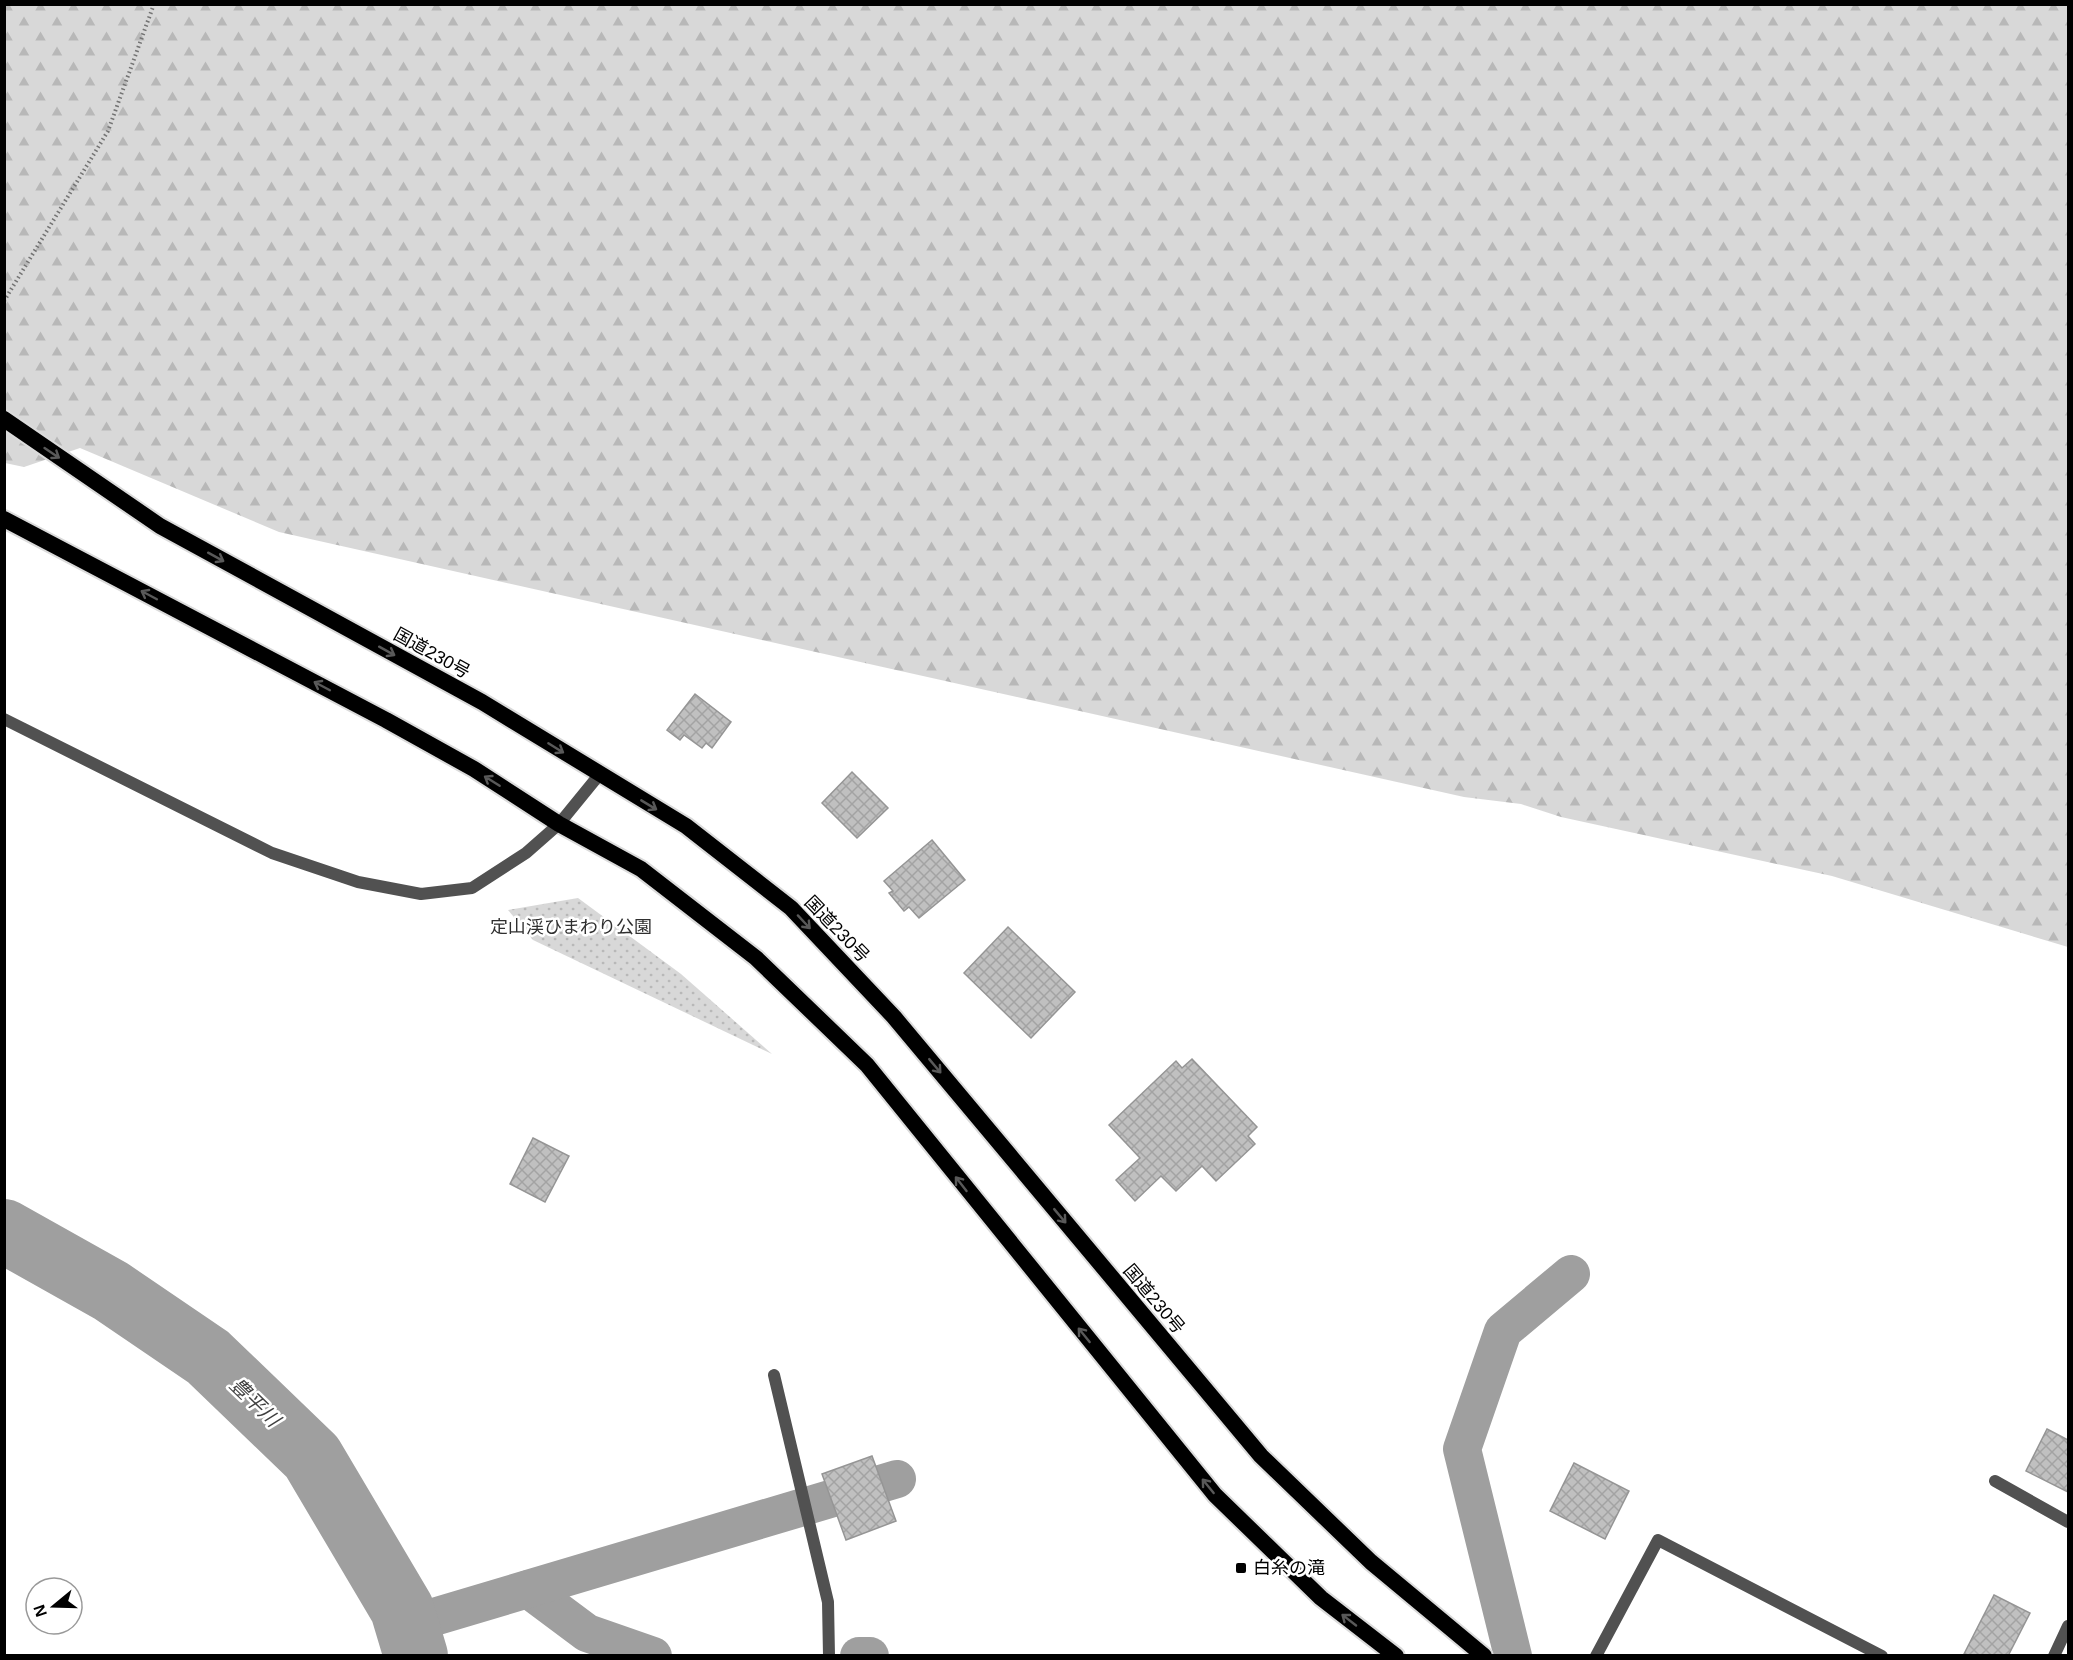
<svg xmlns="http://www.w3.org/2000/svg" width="2073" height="1660" viewBox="0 0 2073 1660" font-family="Helvetica,'Noto Sans JP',sans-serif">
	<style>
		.forest { fill: url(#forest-firs) }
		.park { fill: url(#park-dots) }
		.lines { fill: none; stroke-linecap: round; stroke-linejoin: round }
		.canal { stroke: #9f9f9f; stroke-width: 38 }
		.river { stroke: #9f9f9f; stroke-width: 64 }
		.building { fill: url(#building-cross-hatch); stroke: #959595; stroke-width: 1.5 }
		.trunk-casing { stroke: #dbdbdb; stroke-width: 20 }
		.path { stroke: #737373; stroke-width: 4; stroke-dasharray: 1.5 3; stroke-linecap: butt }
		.service { stroke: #515151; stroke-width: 12 }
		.minor { stroke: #515151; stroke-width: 12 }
		.tertiary { stroke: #515151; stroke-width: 12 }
		.trunk { stroke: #000; stroke-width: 16 }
		.oneway { stroke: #595959 }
		.poi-dot { fill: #000; stroke: #fff; stroke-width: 2 }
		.labels { text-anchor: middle; stroke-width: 5; stroke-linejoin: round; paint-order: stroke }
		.street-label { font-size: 18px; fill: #000; stroke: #fff }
		.park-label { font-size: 18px; fill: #2f2f2f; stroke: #fff }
		.poi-label { font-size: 18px; fill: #000; stroke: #fff; text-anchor: start }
		.water-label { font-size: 20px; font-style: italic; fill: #404040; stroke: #fff }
	</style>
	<defs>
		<pattern id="forest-firs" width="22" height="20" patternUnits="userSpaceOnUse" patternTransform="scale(1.5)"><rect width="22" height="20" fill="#d8d8d8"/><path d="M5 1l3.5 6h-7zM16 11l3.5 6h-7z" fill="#b8b8b8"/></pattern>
		<pattern id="park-dots" width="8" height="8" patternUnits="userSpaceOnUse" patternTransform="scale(1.5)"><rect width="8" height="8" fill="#d8d8d8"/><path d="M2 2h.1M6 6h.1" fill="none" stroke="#b8b8b8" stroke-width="1.8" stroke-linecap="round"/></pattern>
		<pattern id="building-cross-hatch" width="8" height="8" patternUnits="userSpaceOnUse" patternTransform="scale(1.5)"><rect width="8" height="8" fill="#c0c0c0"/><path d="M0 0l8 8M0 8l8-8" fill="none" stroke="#a3a3a3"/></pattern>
	</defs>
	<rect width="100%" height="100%" fill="#fff"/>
	<path class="forest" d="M4,5H2068V947L1832,876L1561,817L1521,804L1464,797L279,532L80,448L24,467L5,463Z"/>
	<path class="park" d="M578,898L681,974L772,1054L533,940L508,910Z"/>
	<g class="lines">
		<g class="canal">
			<path d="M528,1589L587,1633L653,1656"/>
			<path d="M407,1625L897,1479"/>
			<path d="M859,1656H870"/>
			<path d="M1513,1656L1462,1449L1503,1331L1571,1274"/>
		</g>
		<path class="river" d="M4,1231L111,1291L208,1357L312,1457L402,1609L416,1656"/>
	</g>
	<g class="building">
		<path d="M695,694L731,722L712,748L706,743L702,748L684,735L680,740L667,730Z"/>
		<path d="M852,772L888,808L857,838L822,803Z"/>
		<path d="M932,840L965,880L919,918L909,907L904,911L889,893L893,891L884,881Z"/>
		<path d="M1008,927L1075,992L1031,1038L964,973Z"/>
		<path d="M1192,1059L1257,1127L1248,1136L1255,1144L1216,1181L1202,1166L1176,1191L1161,1176L1135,1201L1116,1180L1140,1158L1109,1125L1176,1061L1182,1068Z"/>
		<path d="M533,1138L569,1156L545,1202L510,1184Z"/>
		<path d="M2047,1429L2068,1440V1492L2026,1471Z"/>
		<path d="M872,1456L896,1521L846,1540L822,1474Z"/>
		<path d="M1574,1463L1629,1491L1605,1539L1550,1511Z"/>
		<path d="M1994,1595L2030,1613L2008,1656H1963Z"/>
	</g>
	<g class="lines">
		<defs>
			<g id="trunk">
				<path d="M4,419L160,526L482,702L686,826L791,908L894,1017L1261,1456L1371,1562L1484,1656"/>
				<path d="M4,519L386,720L474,769L559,824L641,869L756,958L867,1065L1215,1495L1321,1598L1396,1656"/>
			</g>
		</defs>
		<use href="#trunk" class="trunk-casing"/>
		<path class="path" d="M4,301L108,131L154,4"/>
		<path class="service" d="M774,1375L828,1602L829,1656"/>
		<g class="minor">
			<path d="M1995,1481L2068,1522"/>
			<path d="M1596,1656L1658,1540L1882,1656"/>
			<path d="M2054,1656L2068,1626"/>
		</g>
		<path class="tertiary" d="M4,719L272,853L358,882L421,894L472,888L526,853L559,824L599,775"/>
		<use href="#trunk" class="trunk"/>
	</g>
	<defs><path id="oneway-shaft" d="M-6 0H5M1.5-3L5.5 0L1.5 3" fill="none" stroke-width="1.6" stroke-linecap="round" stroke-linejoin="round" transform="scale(1.5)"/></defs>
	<g class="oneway">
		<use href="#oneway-shaft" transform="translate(52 453) rotate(34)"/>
		<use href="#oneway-shaft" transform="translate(216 557) rotate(29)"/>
		<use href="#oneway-shaft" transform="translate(149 595) rotate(-152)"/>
		<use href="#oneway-shaft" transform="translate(387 651) rotate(29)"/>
		<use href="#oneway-shaft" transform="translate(322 686) rotate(-152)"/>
		<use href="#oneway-shaft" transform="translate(556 748) rotate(32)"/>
		<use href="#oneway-shaft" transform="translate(492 781) rotate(-148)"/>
		<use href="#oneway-shaft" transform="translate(649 805) rotate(31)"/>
		<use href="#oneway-shaft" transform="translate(804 922) rotate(47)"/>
		<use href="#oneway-shaft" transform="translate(935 1066) rotate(50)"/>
		<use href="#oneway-shaft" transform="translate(961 1184) rotate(-128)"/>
		<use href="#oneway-shaft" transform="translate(1060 1216) rotate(50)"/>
		<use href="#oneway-shaft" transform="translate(1084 1335) rotate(-129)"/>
		<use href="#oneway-shaft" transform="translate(1208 1486) rotate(-129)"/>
		<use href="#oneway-shaft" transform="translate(1349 1620) rotate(-142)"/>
	</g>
	<rect class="poi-dot" x="1235" y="1562" width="12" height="12" rx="3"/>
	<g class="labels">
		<g class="street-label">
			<text transform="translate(432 653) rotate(29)" y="6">国道230号</text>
			<text transform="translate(837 929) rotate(46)" y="6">国道230号</text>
			<text transform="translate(1154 1299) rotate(50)" y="6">国道230号</text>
		</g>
		<g class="park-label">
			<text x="571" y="933">定山渓ひまわり公園</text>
		</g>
		<g class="poi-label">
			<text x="1253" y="1574">白糸の滝</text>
		</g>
		<g class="water-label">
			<text transform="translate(255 1402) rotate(44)" y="7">豊平川</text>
		</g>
	</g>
	<rect width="2073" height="1660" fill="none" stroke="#000000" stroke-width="12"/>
	<g transform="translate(54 1606) rotate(251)"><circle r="28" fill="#ffffff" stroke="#999999" stroke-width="1.5"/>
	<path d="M0-4.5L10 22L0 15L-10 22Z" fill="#000000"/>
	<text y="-9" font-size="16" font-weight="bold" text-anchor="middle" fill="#000000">N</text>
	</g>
</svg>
